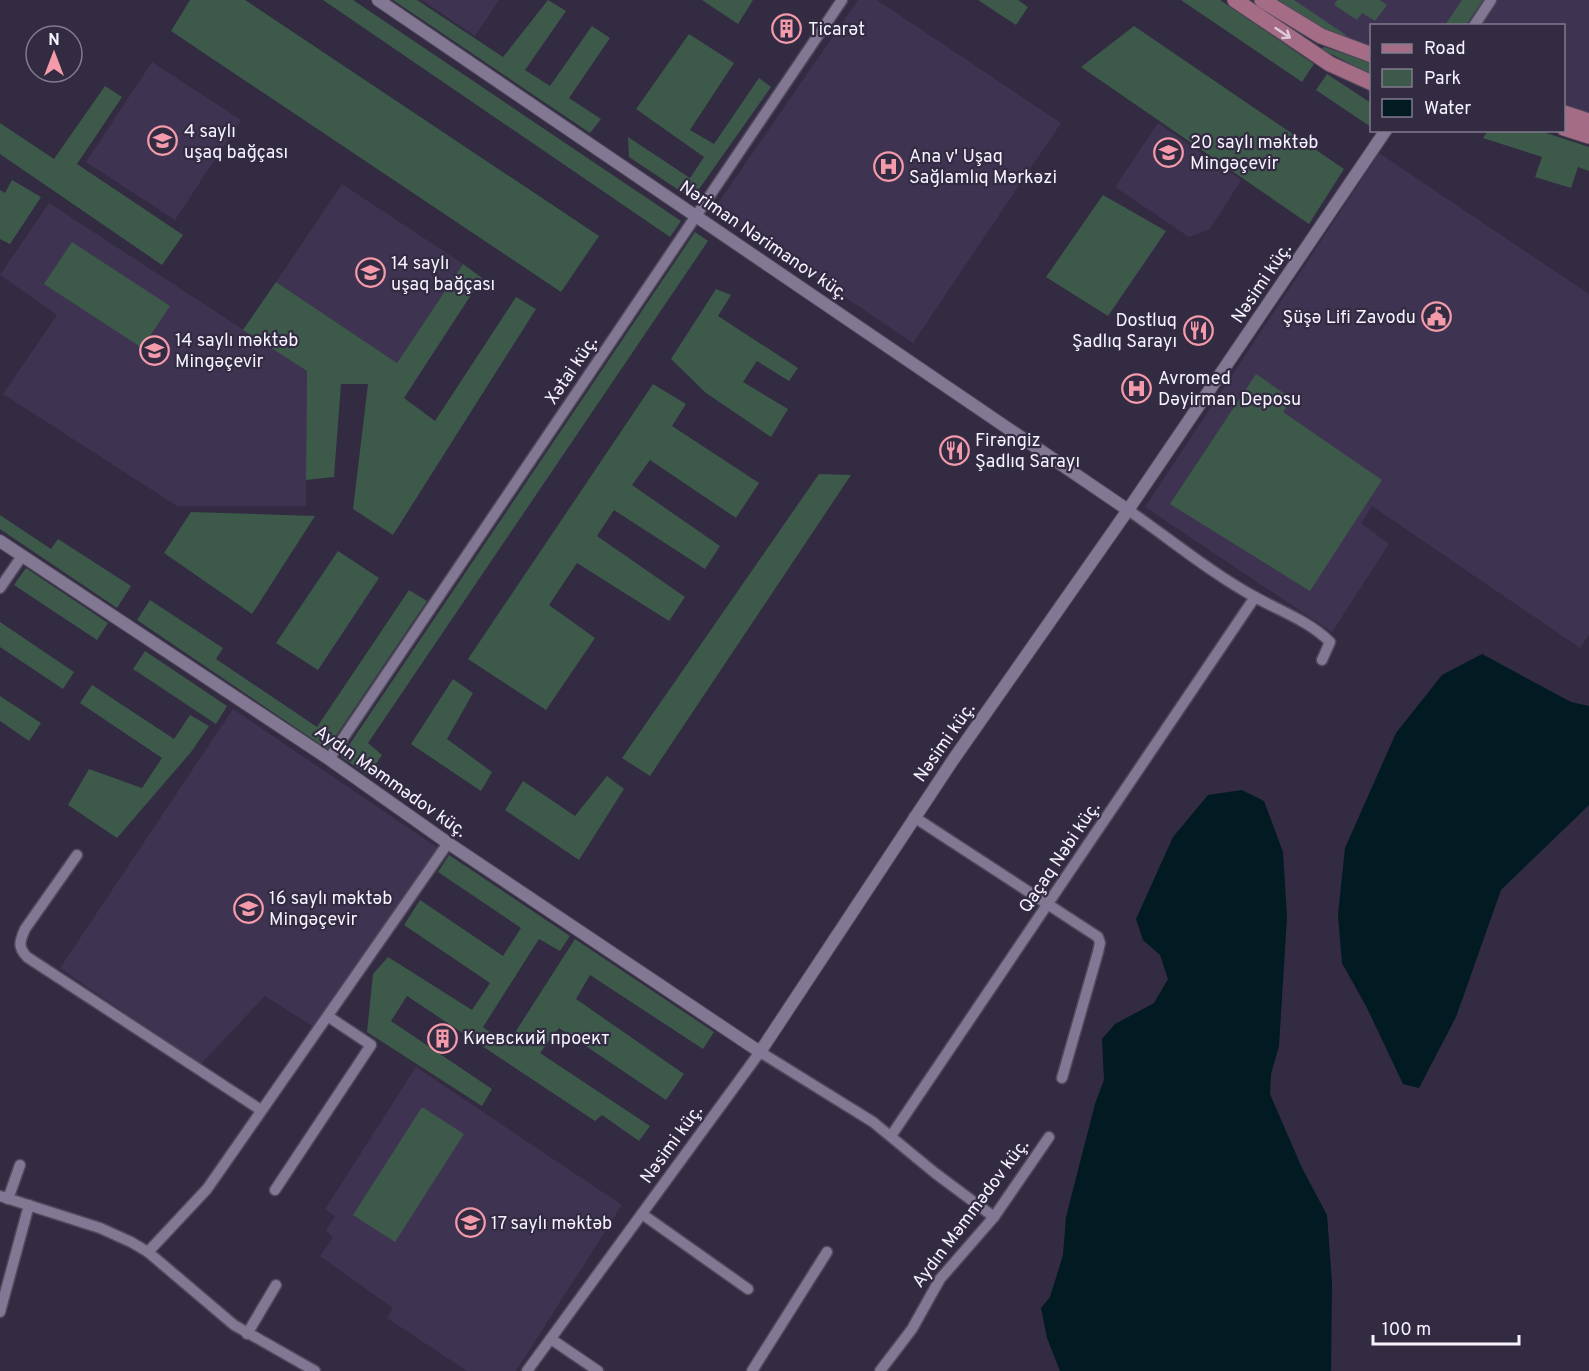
<svg xmlns="http://www.w3.org/2000/svg" width="1589" height="1371" viewBox="0 0 1589 1371" font-family="Overpass,sans-serif">
	<style>
		.built { fill: #3e3350 }
		.green { fill: #3c594a }
		.water { fill: #021a22 }
		.lines { fill: none; stroke-linecap: round; stroke-linejoin: round }
		.minor-casing { stroke: #50495b; stroke-width: 13 }
		.tertiary-casing { stroke: #50495b; stroke-width: 14 }
		.primary-casing { stroke: #50495b; stroke-width: 17 }
		.minor { stroke: #827893; stroke-width: 10 }
		.tertiary { stroke: #827893; stroke-width: 12 }
		.primary { stroke: #a56c86; stroke-width: 15 }
		.oneway { stroke: #decada }
		.labels { text-anchor: middle; stroke-width: 4.5; stroke-linejoin: round; paint-order: stroke }
		.poi-label { font-size: 18px; fill: #f6f2fe; stroke: #332b42; text-anchor: start }
		.street-label { font-size: 18px; fill: #f6f2fe; stroke: #332b42 }
	</style>
	<rect width="100%" height="100%" fill="#332b42"/>
	<g class="built">
		<path d="M422,0H499L475,36Z"/>
		<path d="M858,0H877L1061,123L913,343L714,209Z"/>
		<path d="M1260,0H1589V139L1556,131L1564,130V26H1372L1371,81Z"/>
		<path d="M152,62L241,120L175,220L86,162Z"/>
		<path d="M1158,123L1241,180L1210,229L1189,237L1115,187Z"/>
		<path d="M1379,153L1589,294V635L1580,648L1372,506L1361,523L1389,544L1332,632L1145,507Z"/>
		<path d="M342,184L463,264L397,363L276,282Z"/>
		<path d="M49,203L307,371L306,506H177L3,394L57,315L0,275Z"/>
		<path d="M233,709L438,848L314,1027L265,996L200,1065L60,968Z"/>
		<path d="M416,1067L622,1205L516,1371H467L387,1318L393,1308L320,1256L333,1237L326,1230L335,1216L325,1209Z"/>
	</g>
	<g class="green">
		<path d="M190,0H245L599,236L561,292L171,31Z"/>
		<path d="M323,0H353L681,221L670,237Z"/>
		<path d="M393,0H417L503,57L548,0L566,11L525,70L550,86L592,26L610,38L569,98L601,119L590,133Z"/>
		<path d="M702,0H753L738,24Z"/>
		<path d="M978,0H1018L1028,7L1016,25Z"/>
		<path d="M1181,0H1220L1314,64L1302,82Z"/>
		<path d="M1278,0H1294L1346,35L1342,38L1310,21Z"/>
		<path d="M1337,0H1380L1387,5L1375,21L1362,13L1357,20L1334,5Z"/>
		<path d="M1462,0H1483L1466,25H1445Z"/>
		<path d="M1134,26L1344,169L1309,224L1081,67Z"/>
		<path d="M689,34L734,63L690,130L714,144L759,78L771,87L692,199L629,157L628,137L690,178L704,157L636,109Z"/>
		<path d="M1324,47L1371,63V74L1321,49Z"/>
		<path d="M1327,74L1371,103V127L1316,90Z"/>
		<path d="M105,86L122,97L77,164L183,235L162,265L0,154V123L54,159Z"/>
		<path d="M1488,131H1540L1589,147V171L1578,167L1571,188L1535,177L1542,157L1483,138Z"/>
		<path d="M12,180L41,197L10,244L0,239V190L5,193Z"/>
		<path d="M1103,195L1166,231L1108,316L1046,277Z"/>
		<path d="M695,232L708,241L368,743L382,755L368,775L341,757Z"/>
		<path d="M72,242L170,306L142,348L44,284Z"/>
		<path d="M463,264L482,278L404,398L435,421L516,297L536,309L393,535L353,509L368,384H341L334,477L306,480L307,371L243,330L276,282L397,363Z"/>
		<path d="M716,289L731,295L718,316L798,368L789,381L757,361L743,382L788,409L771,437L706,393L671,359Z"/>
		<path d="M1256,374L1292,399L1283,412L1382,480L1310,591L1170,504Z"/>
		<path d="M653,384L686,404L672,426L759,483L736,518L650,460L632,485L720,546L705,569L614,510L597,536L685,597L669,621L577,563L549,605L595,638L546,710L468,659Z"/>
		<path d="M819,474L851,475L650,776L622,758Z"/>
		<path d="M191,512L315,516L252,614L164,553Z"/>
		<path d="M0,515L51,549L58,539L131,586L117,608L0,529Z"/>
		<path d="M338,551L379,578L318,670L276,643Z"/>
		<path d="M26,568L108,623L97,640L14,585Z"/>
		<path d="M409,590L427,601L327,749L137,620L150,600L223,648L216,659L317,727Z"/>
		<path d="M0,622L74,672L63,689L0,647Z"/>
		<path d="M145,651L227,706L216,724L133,669Z"/>
		<path d="M453,679L473,693L447,739L492,772L481,791L411,744Z"/>
		<path d="M92,685L174,739L190,715L209,726L191,752L117,838L68,805L89,769L142,788L162,758L80,703Z"/>
		<path d="M0,696L41,723L29,741L0,721Z"/>
		<path d="M607,776L624,789L579,860L505,810L523,781L575,816Z"/>
		<path d="M449,855L570,936L560,951L539,939L483,1027L507,1045L575,939L714,1032L703,1049L590,975L576,999L684,1074L666,1100L559,1028L540,1053L650,1126L639,1141L602,1115L595,1121L407,996L391,1021L492,1089L482,1106L367,1032L373,974L388,957L472,1010L490,983L404,925L420,900L503,956L521,928L438,872Z"/>
		<path d="M422,1107L464,1134L395,1242L353,1215Z"/>
	</g>
	<g class="water">
		<path d="M1482,654L1571,702L1589,706V805L1501,890L1456,1017L1419,1088L1403,1084L1367,1008L1342,963L1338,915L1345,848L1396,733L1442,675Z"/>
		<path d="M1242,790L1264,801L1283,852L1287,917L1279,1046L1271,1074L1270,1094L1302,1168L1327,1215L1332,1282L1331,1371H1060L1047,1338L1041,1308L1050,1297L1063,1255L1066,1217L1095,1104L1104,1080L1102,1039L1115,1024L1154,1003L1168,979L1160,955L1143,940L1136,919L1173,837L1208,795Z"/>
	</g>
	<g class="lines">
		<defs>
			<g id="minor">
				<path d="M1474,26L1491,0"/>
				<path d="M1128,510C1170,539 1211,573 1255,597C1280,611 1309,621 1330,642L1322,660"/>
				<path d="M0,588L22,556"/>
				<path d="M329,759L842,0"/>
				<path d="M914,817L1098,937L1100,943L1098,952L1062,1078"/>
				<path d="M77,855L25,929C20,941 17,946 27,957L261,1110"/>
				<path d="M891,1136L1255,597"/>
				<path d="M275,1190L371,1045L329,1017"/>
				<path d="M0,1196L100,1228L131,1242L148,1252L234,1325L315,1371"/>
				<path d="M8,1199L20,1165"/>
				<path d="M642,1214L748,1289"/>
				<path d="M148,1252L207,1189L448,843"/>
				<path d="M0,1312L29,1205"/>
				<path d="M247,1334L276,1285"/>
				<path d="M551,1339L598,1371"/>
				<path d="M527,1371L760,1052L873,1122L935,1173L994,1217"/>
				<path d="M752,1371L827,1252"/>
				<path d="M880,1371L912,1329L940,1279L994,1217L1049,1137"/>
			</g>
			<g id="tertiary">
				<path d="M378,0L1128,510"/>
				<path d="M0,541L329,759L448,843L760,1052L953,760L1128,510L1386,130"/>
			</g>
			<g id="primary">
				<path d="M1235,0L1330,64L1372,83"/>
				<path d="M1262,0L1321,36L1372,55"/>
				<path d="M1564,113L1589,121"/>
				<path d="M1564,128L1589,136"/>
			</g>
		</defs>
		<use href="#minor" class="minor-casing"/>
		<use href="#tertiary" class="tertiary-casing"/>
		<use href="#primary" class="primary-casing"/>
		<use href="#minor" class="minor"/>
		<use href="#tertiary" class="tertiary"/>
		<use href="#primary" class="primary"/>
	</g>
	<defs><path id="oneway-shaft" d="M-6 0H5M1.5-3L5.5 0L1.5 3" fill="none" stroke-width="1.6" stroke-linecap="round" stroke-linejoin="round" transform="scale(1.5)"/></defs>
	<use class="oneway" href="#oneway-shaft" transform="translate(1283 33) rotate(34)"/>
	<defs>
		<symbol id="building-ring" viewBox="-11 -11 22 22"><circle r="9.5" fill="#332b42" stroke="#f39aab" stroke-width="1.5"/><path d="M-4-6H4V6H1V3H-1V6H-4ZM-2.5-4.3h1.7v1.8h-1.7ZM.8-4.3h1.7v1.8H.8ZM-2.5-1h1.7V.8h-1.7ZM.8-1h1.7V.8H.8Z" fill="#f39aab"/></symbol>
		<symbol id="school-ring" viewBox="-11 -11 22 22"><circle r="9.5" fill="#332b42" stroke="#f39aab" stroke-width="1.5"/><path d="M0-5L7-2L0 1L-7-2ZM-4 1L0 2.5L4 1V4Q0 6-4 4Z" fill="#f39aab"/></symbol>
		<symbol id="hospital-ring" viewBox="-11 -11 22 22"><circle r="9.5" fill="#332b42" stroke="#f39aab" stroke-width="1.5"/><path d="M-5-5h3v3.5h4V-5h3V5h-3V1.5h-4V5h-3Z" fill="#f39aab"/></symbol>
		<symbol id="civic-ring" viewBox="-11 -11 22 22"><circle r="9.5" fill="#332b42" stroke="#f39aab" stroke-width="1.5"/><path d="M-.6-6.5H3V-4.5H.6V-3L4-1V1h2V6H-6V1h2V-1L-.6-3ZM-1.2 2.5V6h2.4V2.5Z" fill="#f39aab"/></symbol>
		<symbol id="restaurant-ring" viewBox="-11 -11 22 22"><circle r="9.5" fill="#332b42" stroke="#f39aab" stroke-width="1.5"/><path d="M-5-6h1v4h1v-4h1v4h1v-4h1v5L-1.5 .5V6h-2V.5L-5-1ZM5-6V6H3V1.5H1.5Q1.5-4 5-6Z" fill="#f39aab"/></symbol>
	</defs>
	<g fill-rule="evenodd">
		<use href="#building-ring" x="770" y="12" width="33" height="33"/>
		<use href="#school-ring" x="146" y="124" width="33" height="33"/>
		<use href="#school-ring" x="1152" y="136" width="33" height="33"/>
		<use href="#hospital-ring" x="872" y="150" width="33" height="33"/>
		<use href="#school-ring" x="354" y="256" width="33" height="33"/>
		<use href="#civic-ring" x="1420" y="300" width="33" height="33"/>
		<use href="#restaurant-ring" x="1182" y="314" width="33" height="33"/>
		<use href="#school-ring" x="138" y="334" width="33" height="33"/>
		<use href="#hospital-ring" x="1120" y="372" width="33" height="33"/>
		<use href="#restaurant-ring" x="938" y="434" width="33" height="33"/>
		<use href="#school-ring" x="232" y="892" width="33" height="33"/>
		<use href="#building-ring" x="426" y="1022" width="33" height="33"/>
		<use href="#school-ring" x="454" y="1206" width="33" height="33"/>
	</g>
	<g class="labels">
		<g class="poi-label">
			<text x="808" y="35">Ticarət</text>
			<text x="184" y="137">4 saylı<tspan x="184" dy="21">uşaq bağçası</tspan></text>
			<text x="1190" y="148">20 saylı məktəb<tspan x="1190" dy="21">Mingəçevir</tspan></text>
			<text x="909" y="162">Ana v' Uşaq<tspan x="909" dy="21">Sağlamlıq Mərkəzi</tspan></text>
			<text x="391" y="269">14 saylı<tspan x="391" dy="21">uşaq bağçası</tspan></text>
			<text x="1416" y="323" text-anchor="end">Şüşə Lifi Zavodu</text>
			<text x="1177" y="326" text-anchor="end">Dostluq<tspan x="1177" dy="21">Şadlıq Sarayı</tspan></text>
			<text x="175" y="346">14 saylı məktəb<tspan x="175" dy="21">Mingəçevir</tspan></text>
			<text x="1158" y="384">Avromed<tspan x="1158" dy="21">Dəyirman Deposu</tspan></text>
			<text x="975" y="446">Firəngiz<tspan x="975" dy="21">Şadlıq Sarayı</tspan></text>
			<text x="269" y="904">16 saylı məktəb<tspan x="269" dy="21">Mingəçevir</tspan></text>
			<text x="463" y="1044">Киевский проект</text>
			<text x="491" y="1229">17 saylı məktəb</text>
		</g>
		<g class="street-label">
			<text transform="translate(764 240) rotate(34)" y="6">Nəriman Nərimanov küç.</text>
			<text transform="translate(1261 283) rotate(-56)" y="6">Nəsimi küç.</text>
			<text transform="translate(571 370) rotate(-56)" y="6">Xətai küç.</text>
			<text transform="translate(944 742) rotate(-55)" y="6">Nəsimi küç.</text>
			<text transform="translate(391 781) rotate(35)" y="6">Aydın Məmmədov küç.</text>
			<text transform="translate(1059 857) rotate(-56)" y="6">Qaçaq Nəbi küç.</text>
			<text transform="translate(671 1144) rotate(-54)" y="6">Nəsimi küç.</text>
			<text transform="translate(970 1213) rotate(-53)" y="6">Aydın Məmmədov küç.</text>
		</g>
	</g>
	<rect x="1370" y="24" width="195" height="108" fill="#332b42" stroke="#817b8d" stroke-width="1.5"/>
	<rect x="1382" y="44" width="30" height="9" fill="#a56c86" stroke="#817b8d" stroke-width="1.5"/>
	<text x="1424" y="54" font-size="18" fill="#f6f2fe">Road</text>
	<rect x="1382" y="69" width="30" height="18" fill="#3c594a" stroke="#817b8d" stroke-width="1.5"/>
	<text x="1424" y="84" font-size="18" fill="#f6f2fe">Park</text>
	<rect x="1382" y="99" width="30" height="18" fill="#021a22" stroke="#817b8d" stroke-width="1.5"/>
	<text x="1424" y="114" font-size="18" fill="#f6f2fe">Water</text>
	<g transform="translate(54 54)"><circle r="28" fill="#332b42" stroke="#817b8d" stroke-width="1.5"/>
	<path d="M0-4.5L10 22L0 15L-10 22Z" fill="#f39aab"/>
	<text y="-9" font-size="16" font-weight="bold" text-anchor="middle" fill="#f6f2fe">N</text>
	</g>
	<path d="M1373 1335v9h146v-9" fill="none" stroke="#f6f2fe" stroke-width="3"/>
	<text x="1382" y="1335" font-size="18" fill="#f6f2fe" stroke="#332b42" stroke-width="4.5" paint-order="stroke">100 m</text>
</svg>
